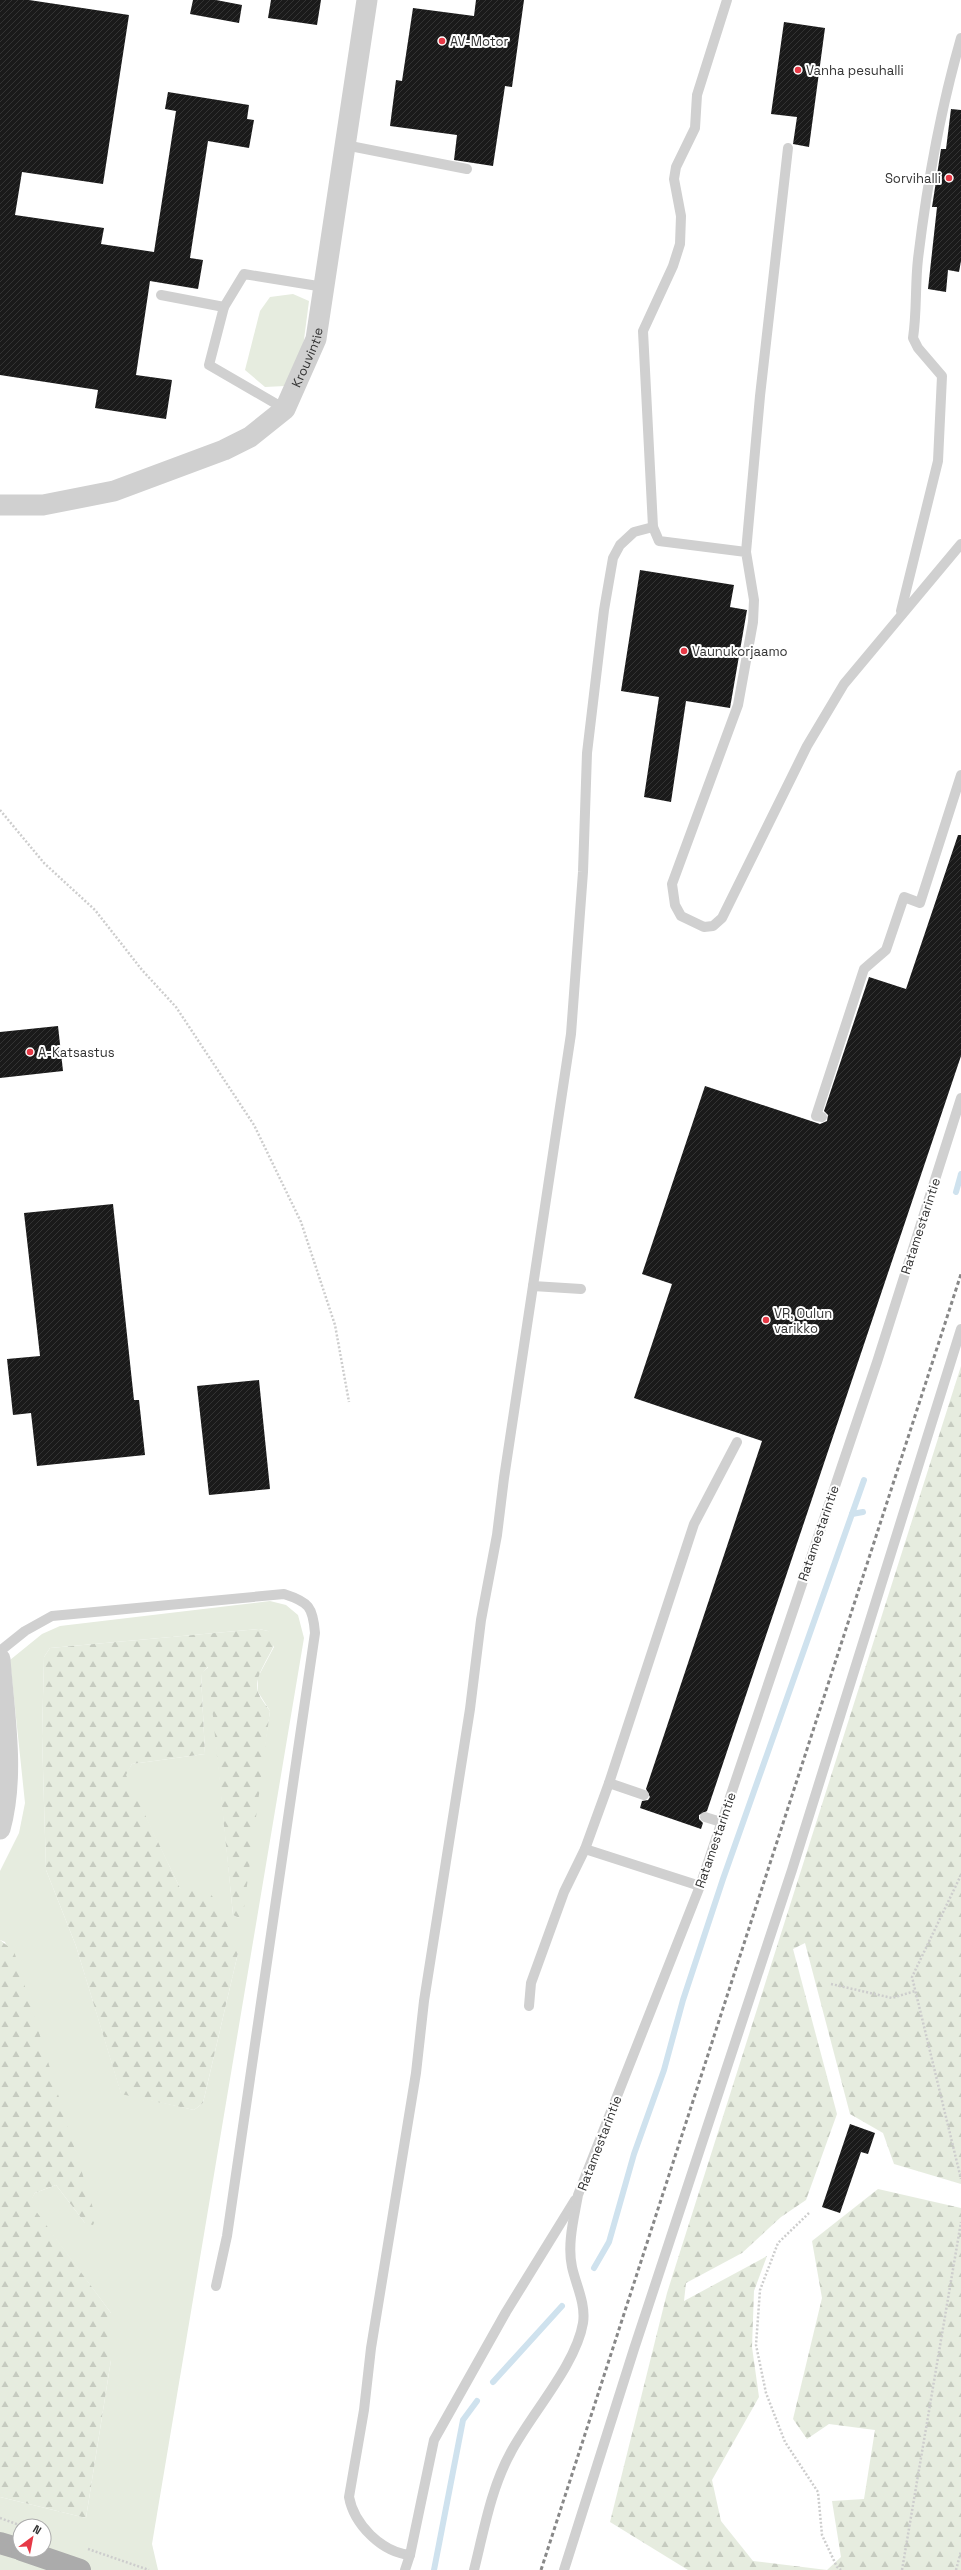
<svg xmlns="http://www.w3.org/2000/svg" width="961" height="2570" viewBox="0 0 961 2570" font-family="'Space Grotesk',sans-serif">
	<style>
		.grass { fill: #e6ecdf; fill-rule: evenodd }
		.forest { fill: url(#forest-firs) }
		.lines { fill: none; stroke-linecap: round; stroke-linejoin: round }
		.stream { stroke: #cfe2ee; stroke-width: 6 }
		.building { fill: url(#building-hatch) }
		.path { stroke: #cdcdcd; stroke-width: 2.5; stroke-dasharray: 2 2; stroke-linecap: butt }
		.service { stroke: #d0d0d0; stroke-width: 10 }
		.minor { stroke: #d0d0d0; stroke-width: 21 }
		.primary { stroke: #ababab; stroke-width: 22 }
		.rail { stroke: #888; stroke-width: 3; stroke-dasharray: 4 3; stroke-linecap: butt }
		.poi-dot { fill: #e63946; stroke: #fff; stroke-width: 1.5 }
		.labels { text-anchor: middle; stroke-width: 4; stroke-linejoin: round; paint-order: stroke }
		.poi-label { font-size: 13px; fill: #333; stroke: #fff; text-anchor: start }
		.street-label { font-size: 13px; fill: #333; stroke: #fff }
	</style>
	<defs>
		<pattern id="forest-firs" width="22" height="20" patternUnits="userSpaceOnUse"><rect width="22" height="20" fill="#e6ecdf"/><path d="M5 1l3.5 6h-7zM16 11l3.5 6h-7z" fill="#c6cbc0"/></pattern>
		<pattern id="building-hatch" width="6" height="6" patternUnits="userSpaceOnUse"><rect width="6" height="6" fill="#1a1a1a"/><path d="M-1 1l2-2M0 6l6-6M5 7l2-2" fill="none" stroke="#333"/></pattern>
	</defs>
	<rect width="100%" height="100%" fill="#fff"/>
	<g class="grass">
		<path d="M293,294L309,301L303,347L285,386L265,387L245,370L260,311L270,297Z"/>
		<path d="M270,1601L286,1605L298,1615L304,1638L152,2544L158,2570H0V2497L86,2518L111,2360V2313L29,2203L35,2193L56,2185L85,2223L5,1942L0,1940V1871L19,1833L25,1803L10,1660L42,1634L60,1626ZM259,1629L268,1631L274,1647L258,1677V1692L270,1711L239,1918L233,1915L209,1667L201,1673L205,1754L132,1764L125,1775L180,1888L238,1953L203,2103L194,2110L121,2093L76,1946L46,1870L42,1736L44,1657L50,1648ZM20,2526H44V2550H20Z"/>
	</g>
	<g class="forest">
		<path d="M961,1366V2184L894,2164L883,2133L850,2114L805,1943L793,1949L837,2114L806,2200L781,2217L742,2253L686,2283L684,2301L767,2256L754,2291L752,2347L759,2397L712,2480L721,2521L753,2561L827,2570H688L610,2522L667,2293Z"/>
		<path d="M259,1629L268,1631L276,1638C273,1655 253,1674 258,1692C260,1698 266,1705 270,1711L244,1908L239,1918L233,1915L208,1667L201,1674L205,1754L132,1764L126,1775L180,1888L210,1893L221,1909L238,1953L203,2103L194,2110L121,2094L76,1946L46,1870L42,1736L44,1657L50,1648Z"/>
		<path d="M0,1940L14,1951L96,2218L93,2225L85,2223L56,2185L35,2193L30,2203L111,2313V2360L86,2518L0,2497Z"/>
		<path d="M878,2189L961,2208V2570H827L841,2557L832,2501L864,2499L875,2430L829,2424L807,2439L793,2419L822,2298L812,2241Z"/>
	</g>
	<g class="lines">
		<g class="stream">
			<path d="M956,1192L961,1174"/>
			<path d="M852,1514L863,1512"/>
			<path d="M594,2268L609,2242L634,2154L664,2070L683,2000L723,1879L864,1480"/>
			<path d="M493,2382L562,2306"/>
			<path d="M434,2570L463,2420L477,2401"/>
		</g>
	</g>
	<g class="building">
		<path d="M0,0H29L129,15L103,184L22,172L15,215L104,228L101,244L154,252L176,111L165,109L168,92L249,105L247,119L254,120L249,148L208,141L190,258L203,260L198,289L150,281L136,375L172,380L166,419L95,408L98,390L0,375Z"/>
		<path d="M193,0H216L242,5L239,23L190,14Z"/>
		<path d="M271,0H321L317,25L268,18Z"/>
		<path d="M476,0H524L512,87L505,86L493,166L454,160L457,135L390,126L396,80L402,81L413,8L474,16Z"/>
		<path d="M784,22L825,28L809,147L793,144L797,117L771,114Z"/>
		<path d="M951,109L961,110V261L959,272L948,270L946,292L928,289L937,207H932L941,149H946Z"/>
		<path d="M640,570L734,585L730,607L747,610L730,708L686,701L671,802L644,797L659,697L621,691Z"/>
		<path d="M958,835H961V1056L707,1811L699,1815V1819L703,1823L701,1829L640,1808L642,1801L648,1800L650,1797L646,1789L762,1441L634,1398L672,1284L642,1274L705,1086L820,1124L827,1121L828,1115L824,1111L869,977L906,989Z"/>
		<path d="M58,1026L63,1071L0,1078V1032Z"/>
		<path d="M113,1204L134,1400H139L145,1455L37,1466L31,1413L13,1415L7,1359L40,1356L24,1213Z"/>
		<path d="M259,1380L270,1489L209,1495L197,1386Z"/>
		<path d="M850,2124L875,2133L868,2154L861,2152L840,2213L822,2207Z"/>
	</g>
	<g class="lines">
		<g class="path">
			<path d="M0,810L44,863L95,910L142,970L176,1007L254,1125L301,1222L335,1325L349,1402"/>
			<path d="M961,1875L912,1977L961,2179"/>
			<path d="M831,1984L892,1998L915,1991"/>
			<path d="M809,2213L778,2243L760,2290L756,2345L766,2393L785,2442L818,2492L822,2535L837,2567L841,2570"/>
			<path d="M0,2518L22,2526"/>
			<path d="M88,2549L149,2570"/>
			<path d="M902,2570L961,2222"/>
			<path d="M956,2570L961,2551"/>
		</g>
		<g class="service">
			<path d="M727,0L697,95L695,128L676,167L674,179L681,216L680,244L673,266L643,331L653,527L659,541L746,552L754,600L753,622L738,705L672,884L675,905L681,916L704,927L713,926L722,918L807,746L844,684L961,544"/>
			<path d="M345,145L467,169"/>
			<path d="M161,295L224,307"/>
			<path d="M285,409L209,365L224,307L244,274L324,287"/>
			<path d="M746,552L760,396L788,148"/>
			<path d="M901,611L938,461L942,376L918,348L913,338C917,312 915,285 918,259C927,184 940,111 961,38"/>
			<path d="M822,1117L816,1116L864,969L886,950L904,897L920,903L961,775"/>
			<path d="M533,1286L581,1289"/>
			<path d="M0,1651L25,1631L52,1616L284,1594C309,1602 313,1607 315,1633L227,2236L216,2286"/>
			<path d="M609,1783L644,1795"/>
			<path d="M705,1817L721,1822"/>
			<path d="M585,1849L700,1886"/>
			<path d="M529,2006L531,1983L564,1892L585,1849L609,1783L694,1524L737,1442"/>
			<path d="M410,2555C381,2552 354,2524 349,2497L364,2410L371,2348L416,2073L424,2001L470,1709L481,1620L497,1535L504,1478L571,1034L583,872L587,753L604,610L613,558L620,545L634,532L653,527"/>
			<path d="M405,2570L410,2555L434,2440L506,2312L575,2200"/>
			<path d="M474,2570C484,2530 491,2488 511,2452C531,2414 576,2365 583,2323C586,2304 576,2285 572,2267C567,2244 574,2218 578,2195L700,1886L877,1362L961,1098"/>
			<path d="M564,2570L634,2349L792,1870L961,1329"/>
		</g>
		<g class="minor">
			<path id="s1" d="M0,505H43L114,491L224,450L250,437L285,409L316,339L367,0"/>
			<path d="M0,1659C4,1714 15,1775 0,1829"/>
		</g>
		<g class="primary">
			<path d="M0,2543L20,2549"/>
			<path d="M22,2550L80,2570"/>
		</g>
		<path class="rail" d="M541,2570L961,1274"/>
	</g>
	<g class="poi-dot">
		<circle cx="442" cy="41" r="4"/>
		<circle cx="798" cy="70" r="4"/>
		<circle cx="949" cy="178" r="4"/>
		<circle cx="684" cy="651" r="4"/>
		<circle cx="30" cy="1052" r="4"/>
		<circle cx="766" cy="1320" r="4"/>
	</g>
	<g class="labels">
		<g class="poi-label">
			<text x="450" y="46">AV-Motor</text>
			<text x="806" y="75">Vanha pesuhalli</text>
			<text x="941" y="183" text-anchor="end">Sorvihalli</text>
			<text x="692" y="656">Vaunukorjaamo</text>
			<text x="38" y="1057">A-Katsastus</text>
			<text x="774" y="1318">VR, Oulun<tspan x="774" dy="15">varikko</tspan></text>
		</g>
		<g class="street-label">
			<text dy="5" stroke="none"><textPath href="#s1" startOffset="363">Krouvintie</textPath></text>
			<text transform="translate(920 1226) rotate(-72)" y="5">Ratamestarintie</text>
			<text transform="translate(818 1533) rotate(-71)" y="5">Ratamestarintie</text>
			<text transform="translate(715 1840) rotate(-71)" y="5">Ratamestarintie</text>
			<text transform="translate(599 2143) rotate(-69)" y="5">Ratamestarintie</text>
		</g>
	</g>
	<g transform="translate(32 2538) rotate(32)"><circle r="19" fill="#ffffff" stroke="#adadad"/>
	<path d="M0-3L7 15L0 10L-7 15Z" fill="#e63946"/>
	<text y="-6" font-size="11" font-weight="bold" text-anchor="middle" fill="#333333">N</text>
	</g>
</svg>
